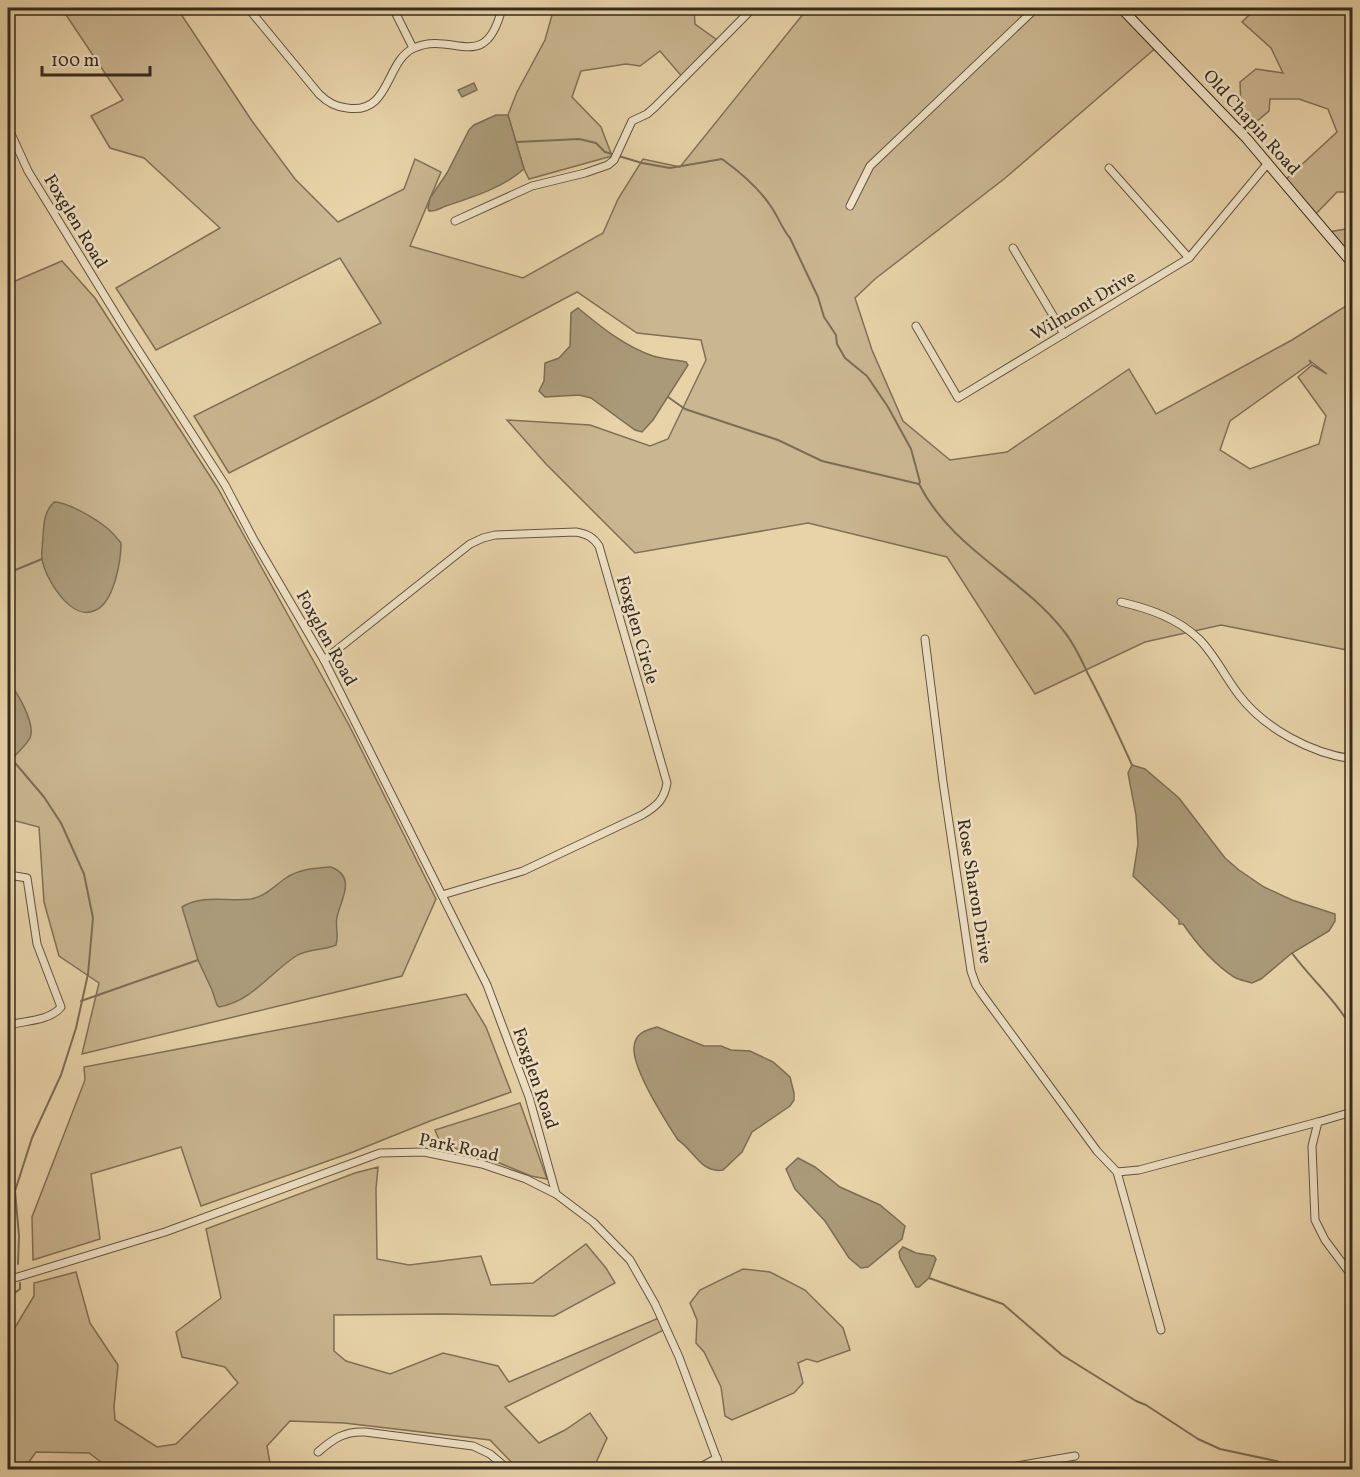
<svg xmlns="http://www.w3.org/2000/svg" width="1360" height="1477" viewBox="0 0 1360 1477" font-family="Vollkorn,serif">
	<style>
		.green { fill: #cab691; stroke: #807057; stroke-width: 1.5; fill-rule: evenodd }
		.water { fill: #ab9a79; stroke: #7c6d54; stroke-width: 1.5 }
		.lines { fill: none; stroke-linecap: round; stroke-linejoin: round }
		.stream { stroke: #7c6d54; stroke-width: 2 }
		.street-casing { stroke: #625440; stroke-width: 9 }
		.secondary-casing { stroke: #362a1d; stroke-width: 11 }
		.street { stroke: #f0e2c7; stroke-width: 7 }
		.secondary { stroke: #f0e2c7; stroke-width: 9 }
		.labels { text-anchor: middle; stroke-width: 5; stroke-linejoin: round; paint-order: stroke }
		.street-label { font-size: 18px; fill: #362a1d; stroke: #f0e2c7 }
	</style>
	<rect width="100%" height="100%" fill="#e8d3a9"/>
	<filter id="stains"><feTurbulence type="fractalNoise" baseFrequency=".00333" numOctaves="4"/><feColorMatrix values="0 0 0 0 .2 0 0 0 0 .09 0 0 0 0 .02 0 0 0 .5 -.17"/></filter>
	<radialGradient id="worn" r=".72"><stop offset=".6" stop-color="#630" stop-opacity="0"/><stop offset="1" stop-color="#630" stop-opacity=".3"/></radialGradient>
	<g class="green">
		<path d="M76,8H177L252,121L295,179L338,222L404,189L415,159L441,172L410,246L523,278L603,233L618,199L643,159L680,167L808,8H1121L1158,46L1004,179L875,279L855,298L872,350L903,421L950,460L1007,452L1129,369L1156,414L1292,340L1352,302V651L1221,625L1145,642L1035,694L947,557L808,523L635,553L546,464L507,420L590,425L650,446L668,439L706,360L701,340L637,333L577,292L370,402L229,473L194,416L381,323L340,258L156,350L116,288L220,228L144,158L110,148L91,116L123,100L66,15ZM1309,360L1327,374L1312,365L1298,377L1326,416L1319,444L1250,469L1220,450L1230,421L1311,363Z"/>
		<path d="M554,8H694L695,24L720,42L684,79L660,51L640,66L626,64L581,71L572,97L601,127L612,156L529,179L524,169L508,115L517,92L545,40Z"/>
		<path d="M1256,8H1352V192H1337L1314,216L1284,181L1337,132L1328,109L1299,99H1270L1269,111L1257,121L1241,108L1240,82L1256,69L1283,73L1271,48L1242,22Z"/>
		<path d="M1352,228V264L1328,232Z"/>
		<path d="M62,261L95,298L217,487L349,725L436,899L402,976L82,1054L99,983L59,956L44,902L39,827L8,819V761L12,686L8,682V284Z"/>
		<path d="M466,994L486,1027L511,1092L430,1121L353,1152L201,1206L181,1147L91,1174L100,1239L33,1260L32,1217L85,1080L84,1067Z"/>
		<path d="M520,1103L547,1179L531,1176L475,1153L441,1145L435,1130Z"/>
		<path d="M378,1167L376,1189L377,1259L409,1265L481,1256L491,1285L533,1283L586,1244L606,1268L615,1283L554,1316L443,1314L334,1315V1351L346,1361L390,1374L443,1353L498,1366L509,1382L661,1317L666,1329L505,1407L539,1443L565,1430L590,1413L607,1438L595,1465L599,1470L518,1469L490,1440L344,1423L290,1421L267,1446L271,1469H115L109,1468L89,1453L36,1452L24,1469H8V1339L34,1296V1283L76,1272L90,1323L118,1365L114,1407L115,1420L157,1447L176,1444L238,1383L225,1367L182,1357L176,1332L221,1298L206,1229L355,1173Z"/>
		<path d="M743,1269L770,1272L805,1290L843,1328L850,1350L817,1362L807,1359L798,1363L803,1383L794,1393L732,1420L725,1416L721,1387L704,1352L696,1343L697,1320L690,1303L700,1290Z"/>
	</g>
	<g class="water">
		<path d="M474,83L477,90L462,97L458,90Z"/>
		<path d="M496,115H508L524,169C502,188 473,197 446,206C440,208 436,212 429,211L428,208L430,198L447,173L469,130L474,125Z"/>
		<path d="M578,308C601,327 624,346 653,356C664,359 676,360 686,362L688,365L653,420L642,432L635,430L591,398L579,395L545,397L539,391L544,381L545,363L559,358L570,346L571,313Z"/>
		<path d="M54,502C68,502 96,519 107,528C112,532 117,538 121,543C121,561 114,602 96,610C72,623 45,579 42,559C41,552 43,543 43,536C44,523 44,512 54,502Z"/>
		<path d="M8,682C17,691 36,724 30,738C26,746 14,756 8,763Z"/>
		<path d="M1132,765L1145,769L1179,798L1225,858L1239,870L1264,887L1292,900L1335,914V921L1329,931L1292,953L1261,979L1252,983C1246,981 1239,980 1234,977C1214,964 1196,943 1183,924H1179V920L1133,876L1138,844L1136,815L1128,773Z"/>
		<path d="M331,867C357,877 341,899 337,917C335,926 339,936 336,945C323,951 308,948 296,956C270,973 252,1001 219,1007L217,1005L212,990L198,960L182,907C204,894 227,902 251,899C266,896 274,886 286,878C299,869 316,868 331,867Z"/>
		<path d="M657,1027L704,1046H721L731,1050L750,1051L773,1062L790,1077L794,1093V1100L790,1106L752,1132L742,1152L723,1170C701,1174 693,1149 678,1140C665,1120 632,1069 634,1047C635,1033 646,1030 657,1027Z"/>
		<path d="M798,1158L815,1167L840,1187L880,1205L905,1226L902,1239L868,1267L861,1268L849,1258L825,1221L795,1189L786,1169Z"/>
		<path d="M903,1247L916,1253L934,1256L936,1259L929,1278L919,1287H916L900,1258L899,1252Z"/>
	</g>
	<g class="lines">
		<g class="stream">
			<path d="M517,142L579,139L596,143L605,152L642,163L670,168L722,159C740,172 757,186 770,205C778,216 782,229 790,238L818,297L824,317L836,335L837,344L845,358L867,376L888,407L911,449L920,482L919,484C951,548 1020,576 1063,630C1074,643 1081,659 1088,674C1104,704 1118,734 1132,765"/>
			<path d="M668,397L685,409L778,440L822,461L919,484"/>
			<path d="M8,573L42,559"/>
			<path d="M10,760L16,764L44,797L61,823L84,874L93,918L88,974L76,1028L61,1075L32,1138L15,1191L19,1236L18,1264"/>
			<path d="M1292,953C1311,979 1336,1000 1352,1029"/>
			<path d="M81,1001L198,960"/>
			<path d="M929,1278L1003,1304L1062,1355L1136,1401L1146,1405L1198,1439L1220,1449L1276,1461L1300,1470"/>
			<path d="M8,1298L20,1289V1283"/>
		</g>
		<defs>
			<g id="street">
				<path d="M248,8L319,94C327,102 335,107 347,108C391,115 385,61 414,48C453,30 485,76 502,8"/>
				<path d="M393,8L413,48"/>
				<path d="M8,127L28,171L128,334L225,485L254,540L324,660L487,985L529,1097L556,1194"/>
				<path d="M1109,168L1189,258"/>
				<path d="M850,206L870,166L1036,8"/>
				<path d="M455,221L532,186L585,173L608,165L614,160L632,121L647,114L655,107L753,8"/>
				<path d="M1013,248L1064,334"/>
				<path d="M916,326L958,398L1189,258L1268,163"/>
				<path d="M1121,602C1150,609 1177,618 1199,639C1215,655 1225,677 1239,695C1265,729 1311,753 1352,759"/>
				<path d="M925,639L943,782L971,971L976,985L982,994L1097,1151L1117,1172L1161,1330"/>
				<path d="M324,660L470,544L483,538L495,535L576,532C587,534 593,537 599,546L667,783C664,800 657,806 642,815L523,871L442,895"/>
				<path d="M8,877L15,876L27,878L37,944L61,1007C50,1021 24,1021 8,1025"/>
				<path d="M1352,1112L1318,1122L1312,1146L1315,1220L1325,1240L1352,1276"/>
				<path d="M1117,1172L1139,1170L1318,1122"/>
				<path d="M8,1280L165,1232L380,1153L424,1152L482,1164L526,1179L556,1194L593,1222L630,1260L655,1304L679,1357L721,1470"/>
				<path d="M318,1452C333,1439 344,1431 365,1432L473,1446L490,1454L509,1470"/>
				<path d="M695,1470L717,1458"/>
				<path d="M993,1470L1075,1456"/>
			</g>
			<path id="secondary" d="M1121,8L1247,139L1352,263"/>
		</defs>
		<use href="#street" class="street-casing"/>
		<use href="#secondary" class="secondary-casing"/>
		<use href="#street" class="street"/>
		<use href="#secondary" class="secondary"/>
	</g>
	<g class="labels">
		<g class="street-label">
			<text transform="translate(1252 122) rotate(48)" y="6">Old Chapin Road</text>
			<text transform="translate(76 221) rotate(59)" y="6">Foxglen Road</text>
			<text transform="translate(1083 305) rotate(-31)" y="6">Wilmont Drive</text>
			<text transform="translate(638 630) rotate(74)" y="6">Foxglen Circle</text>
			<text transform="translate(327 638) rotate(61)" y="6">Foxglen Road</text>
			<text transform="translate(975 891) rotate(81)" y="6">Rose Sharon Drive</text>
			<text transform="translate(536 1078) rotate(71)" y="6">Foxglen Road</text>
			<text transform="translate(459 1147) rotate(12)" y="6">Park Road</text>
		</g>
	</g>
	<rect width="1360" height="1477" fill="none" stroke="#e8d3a9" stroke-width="30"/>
	<rect x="9" y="9" width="1342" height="1459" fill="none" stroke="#362a1d" stroke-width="3"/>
	<rect x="15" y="15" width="1330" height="1447" fill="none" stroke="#362a1d" stroke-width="1.5"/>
	<path d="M42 66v9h108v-9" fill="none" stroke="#362a1d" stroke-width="3"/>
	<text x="51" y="66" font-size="18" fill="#362a1d" stroke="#f0e2c7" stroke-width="4.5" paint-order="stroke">100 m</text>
	<rect width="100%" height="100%" filter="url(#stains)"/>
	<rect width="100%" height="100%" fill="url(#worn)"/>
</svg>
